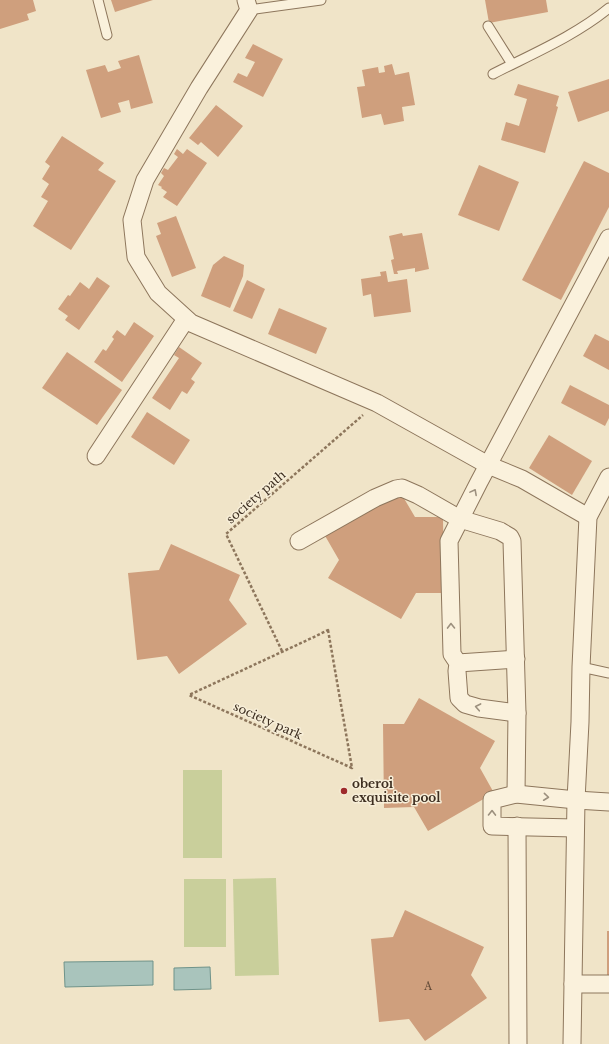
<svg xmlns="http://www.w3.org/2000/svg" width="609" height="1044" viewBox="0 0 609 1044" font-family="'Libre Baskerville',serif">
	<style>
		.green { fill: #c9cf9b }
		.water { fill: #a9c4bc; stroke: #6f938a }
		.building { fill: #cf9f7d }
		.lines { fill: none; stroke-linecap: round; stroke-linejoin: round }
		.lane-casing { stroke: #8d765c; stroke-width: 11 }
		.street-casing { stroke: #8d765c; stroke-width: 19 }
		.path { stroke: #8d765c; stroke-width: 2.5; stroke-dasharray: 3 2; stroke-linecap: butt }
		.lane { stroke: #faf1dc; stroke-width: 9 }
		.street { stroke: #faf1dc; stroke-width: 17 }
		.oneway { stroke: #9c907e }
		.poi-dot { fill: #9e2a2b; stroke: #f7eed8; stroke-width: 1.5 }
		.labels { text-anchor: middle; stroke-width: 3; stroke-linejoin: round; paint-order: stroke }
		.number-label { font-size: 10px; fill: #624a37 }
		.street-label { font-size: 12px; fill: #3d2e20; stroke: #f7eed8 }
		.poi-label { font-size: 12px; font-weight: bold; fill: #3d2e20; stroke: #f7eed8; text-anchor: start }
	</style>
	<rect width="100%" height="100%" fill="#f0e4c8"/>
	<g class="green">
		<rect x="183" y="770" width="39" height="88"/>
		<path d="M276,878L279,975L235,976L233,879Z"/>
		<rect x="184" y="879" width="42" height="68"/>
	</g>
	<g class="water">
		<path d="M153,961V985L65,987L64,962Z"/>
		<path d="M210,967L211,989L174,990V968Z"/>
	</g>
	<g class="building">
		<path d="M0,0H33L36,11L27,14L29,20L0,29Z"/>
		<path d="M111,0H153L115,12Z"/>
		<path d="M485,0H546L548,12L489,23Z"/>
		<path d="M253,44L283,59L263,97L233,82L238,73L247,77L255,62L245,58Z"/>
		<path d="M139,55L153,103L131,109L129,100L118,103L121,112L101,118L86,70L105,65L108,72L121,68L118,61Z"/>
		<path d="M392,64L395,75L409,72L415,105L402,107L404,121L384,125L381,114L362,118L357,87L365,86L362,70L378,67L379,73L385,72L384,66Z"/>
		<path d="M609,79V111L578,122L568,92Z"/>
		<path d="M518,84L559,96L556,106L558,107L545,153L501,140L506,122L519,126L527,99L514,95Z"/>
		<path d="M216,105L243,126L218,157L201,142L198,145L189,138Z"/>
		<path d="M62,136L104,163L98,170L116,181L71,250L33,226L48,201L41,197L49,184L42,179L50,166L45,162Z"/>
		<path d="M177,149L183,154L187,149L207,163L177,206L163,197L167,192L161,188L162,187L158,185L164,176L161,173L164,168L168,170L178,157L174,154Z"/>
		<path d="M584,161L609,173V207L561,300L522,280Z"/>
		<path d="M479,165L519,182L499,231L458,215Z"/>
		<path d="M176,216L196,268L172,277L156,236L161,234L157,223Z"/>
		<path d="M402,233L403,236L422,233L429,269L415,272V268L397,271L398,274H394L391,260L394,259L389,236Z"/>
		<path d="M224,256L244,265L243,276L230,308L201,296L213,265Z"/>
		<path d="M386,271L388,282L407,279L411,312L374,317L371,294L363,296L361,279L381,276L380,272Z"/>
		<path d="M97,277L110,286L79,330L65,320L68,316L58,309L68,295L70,296L80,282L89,289Z"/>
		<path d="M247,280L265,289L252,319L233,311Z"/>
		<path d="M279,308L327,328L316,354L268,334Z"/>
		<path d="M134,322L154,336L122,382L94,362L103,349L106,351L114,339L112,337L117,330L125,336Z"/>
		<path d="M595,334L609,341V370L583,356Z"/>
		<path d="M179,347L202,363L191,379L195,382L187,394L182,391L170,410L152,398L179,358L174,355Z"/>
		<path d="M67,352L122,390L97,425L42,388Z"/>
		<path d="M570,385L609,405V418L605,426L561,403Z"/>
		<path d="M147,412L190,440L174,465L131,437Z"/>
		<path d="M549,435L592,461L572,495L529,468Z"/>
		<path d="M399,490L415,517H443L444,593H416L401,619L328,578L339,560L324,534Z"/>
		<path d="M171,544L240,575L229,600L247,624L179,674L167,656L137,660L128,573L159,570Z"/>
		<path d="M419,698L495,741L480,768L494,793L428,831L414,807L384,808L383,724H404Z"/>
		<path d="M405,910L484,947L471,975L487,998L425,1041L409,1019L379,1022L371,939L393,937Z"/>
		<rect x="607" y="931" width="2" height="48"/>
	</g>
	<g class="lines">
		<defs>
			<g id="lane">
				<path d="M98,0L107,35"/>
				<path d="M249,10L321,0"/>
				<path d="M488,26L512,64"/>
				<path d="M493,74C532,54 575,36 609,8"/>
				<path d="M581,667L609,673"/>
			</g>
			<g id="street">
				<path d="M246,0L249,10L199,88L145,180L132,220L136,257L158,293L191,323L377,403L488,465L522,479L588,517"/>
				<path d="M96,456L186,319"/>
				<path d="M299,541L375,498L396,489L402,488L418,495L460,519L500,531L510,537L512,541L517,713L516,794"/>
				<path d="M458,663L516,659"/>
				<path d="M517,713L479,708L465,704L459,698L457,671L458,663L452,654L449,541L479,482L609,238"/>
				<path d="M517,826L518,1044"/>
				<path d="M575,828L492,826V800L516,794L576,800L609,802"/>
				<path d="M573,984H609"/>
				<path d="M572,1044L576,800L580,722L581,667L588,517L609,477"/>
			</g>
		</defs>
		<use href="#lane" class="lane-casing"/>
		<use href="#street" class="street-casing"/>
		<g class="path">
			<path d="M328,630L352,768L189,695L314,637Z"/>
			<path d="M282,651L226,534L363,415"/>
		</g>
		<use href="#lane" class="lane"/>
		<use href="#street" class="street"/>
	</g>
	<defs><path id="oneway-chevron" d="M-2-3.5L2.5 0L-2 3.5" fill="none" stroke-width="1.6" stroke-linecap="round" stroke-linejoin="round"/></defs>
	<g class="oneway">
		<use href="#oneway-chevron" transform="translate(474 492) rotate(-62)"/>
		<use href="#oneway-chevron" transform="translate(451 626) rotate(-91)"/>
		<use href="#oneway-chevron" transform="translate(478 707) rotate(-169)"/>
		<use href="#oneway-chevron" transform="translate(546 797) rotate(6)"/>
		<use href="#oneway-chevron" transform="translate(492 813) rotate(-89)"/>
	</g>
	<circle class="poi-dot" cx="344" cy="791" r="4"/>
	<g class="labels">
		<g class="number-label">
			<text x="428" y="990">A</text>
		</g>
		<g class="street-label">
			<text transform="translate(256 497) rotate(-41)" y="4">society path</text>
			<text transform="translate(268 721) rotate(24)" y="4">society park</text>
		</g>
		<g class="poi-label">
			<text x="352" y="788">oberoi<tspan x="352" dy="14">exquisite pool</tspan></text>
		</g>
	</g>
</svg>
